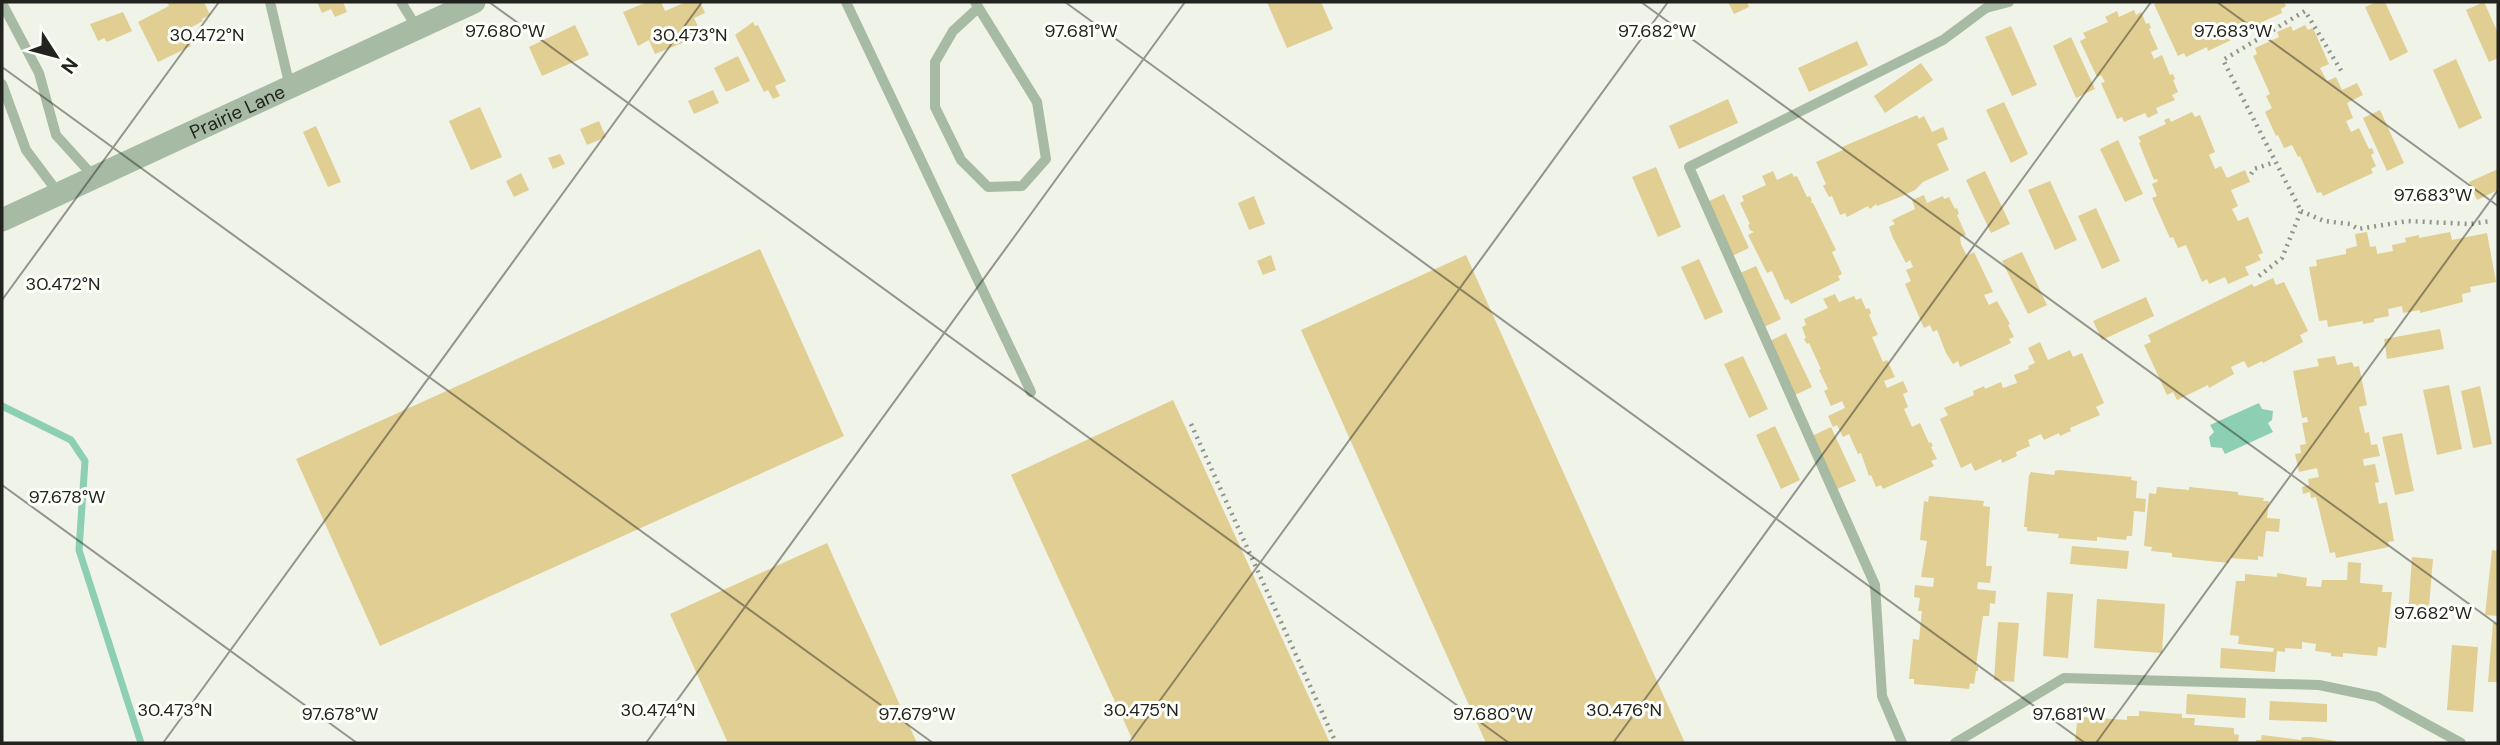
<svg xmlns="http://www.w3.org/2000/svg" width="2500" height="745" viewBox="0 0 2500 745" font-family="'DM Sans',sans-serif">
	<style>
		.water { fill: #8ccfb2 }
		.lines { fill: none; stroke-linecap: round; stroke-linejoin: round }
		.stream { stroke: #8ccfb2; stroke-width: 7 }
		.building { fill: #e1ce93 }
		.path { stroke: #93958d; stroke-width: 4.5; stroke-dasharray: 2 5; stroke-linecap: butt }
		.service { stroke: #a7baa4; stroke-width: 10 }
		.minor { stroke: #a7baa4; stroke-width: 23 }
		.ticks { fill: none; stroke: #22231f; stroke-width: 2; stroke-opacity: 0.45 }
		.labels { text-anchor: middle; stroke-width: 6; stroke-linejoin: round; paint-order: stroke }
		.street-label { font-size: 19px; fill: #22231f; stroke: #fefffa }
		.ticks-label { font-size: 18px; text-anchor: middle; fill: #22231f; stroke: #fefffa; stroke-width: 6; stroke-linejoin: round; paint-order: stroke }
	</style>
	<rect width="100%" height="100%" fill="#f0f3e7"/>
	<path class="water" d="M2259,403L2262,409L2273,411L2272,420L2268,423L2273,432L2225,454L2222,448L2211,447L2209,437L2214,432L2210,425Z"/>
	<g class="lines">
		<path class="stream" d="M2,406L71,440L85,461L79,550L141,743"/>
	</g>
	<g class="building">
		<path d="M167,2H204L210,15L202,19L203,21L184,31L191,46L158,62L138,22L169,6Z"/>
		<path d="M317,2H343L347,12L335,17L331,9L322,13Z"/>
		<path d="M647,2H661L665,11L686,2H700L705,13L694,18L702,35L655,54L649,40L638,46L623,12Z"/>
		<path d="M1267,2H1321L1333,29L1287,48Z"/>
		<path d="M1728,2H1747L1749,7L1734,14Z"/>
		<path d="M2159,2H2284L2286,6L2281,9L2282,13L2262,22L2263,25L2208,51L2207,47L2186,57L2184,53L2178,56L2154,4Z"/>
		<path d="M2377,2H2385L2408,52L2390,61L2365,7Z"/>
		<path d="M2484,2L2498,33V58L2489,62L2466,10Z"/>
		<path d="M2134,10L2136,15L2141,12L2146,24L2149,23L2151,28L2149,29L2158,49L2151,52L2154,59L2162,55L2170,75L2173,74L2175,79L2173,80L2178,92L2172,95L2175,100L2156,108L2158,113L2148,118L2145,113L2124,122L2122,117L2117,119L2101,83L2105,82L2101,75L2097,77L2080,41L2086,38L2083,33L2108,22L2105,17L2117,11L2119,17Z"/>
		<path d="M123,12L132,31L107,42L104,38L98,41L90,24Z"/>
		<path d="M753,22L755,26L758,25L786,81L775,86L780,96L773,99L768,90L764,92L735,35Z"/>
		<path d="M575,25L589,55L542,76L529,47Z"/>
		<path d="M2305,25L2308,30L2313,28L2329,64L2320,68L2327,81L2336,77L2342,90L2357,83L2363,95L2347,103L2353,118L2346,121L2351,132L2359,128L2369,149L2372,148L2374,153L2371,155L2376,166L2371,169L2373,173L2323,196L2321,192L2317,193L2300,156L2298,157L2292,145L2284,148L2278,135L2276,136L2265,112L2272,108L2266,96L2270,94L2253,56L2257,54L2255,48L2279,37L2277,32L2291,26L2293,31Z"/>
		<path d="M2011,26L2037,85L2012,96L1985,37Z"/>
		<path d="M2071,37L2095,89L2076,98L2053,46Z"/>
		<path d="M1857,41L1868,65L1809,92L1798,68Z"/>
		<path d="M738,56L750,81L726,92L714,68Z"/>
		<path d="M2456,59L2482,118L2459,129L2433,70Z"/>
		<path d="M1921,63L1933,80L1885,113L1874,96Z"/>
		<path d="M713,90L719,103L694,114L688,101Z"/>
		<path d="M1728,99L1738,123L1679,149L1669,126Z"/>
		<path d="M2004,102L2028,154L2011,163L1986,110Z"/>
		<path d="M480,107L502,157L471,170L449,121Z"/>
		<path d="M2380,110L2404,163L2387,171L2363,118Z"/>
		<path d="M2192,112L2195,117L2200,115L2215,152L2209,155L2215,169L2221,166L2227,178L2245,170L2250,182L2231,190L2238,206L2232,209L2238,221L2248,217L2263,253L2258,255L2261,260L2245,267L2249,275L2228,284L2225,277L2209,284L2207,279L2202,282L2186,245L2178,248L2173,237L2170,238L2152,198L2157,196L2152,184L2158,181L2157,179L2154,180L2139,143L2141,142L2138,137L2166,124L2164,120L2169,118L2171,122Z"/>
		<path d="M1917,115L1919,119L1924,116L1932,132L1943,127L1948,139L1937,144L1949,170L1923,182L1915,190L1900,197L1877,206L1876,204L1870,209L1868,206L1847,217L1845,213L1840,215L1832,196L1829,197L1823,186L1826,184L1816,162L1843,150L1842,147Z"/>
		<path d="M599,121L606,137L587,145L580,129Z"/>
		<path d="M316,126L341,182L328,187L303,132Z"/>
		<path d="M2118,140L2143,194L2125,202L2100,149Z"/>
		<path d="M560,154L565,164L553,169L548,158Z"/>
		<path d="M1656,167L1681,227L1658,237L1632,177Z"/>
		<path d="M2498,169V190L2477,200L2469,182Z"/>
		<path d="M1773,171L1777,180L1792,173L1794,177L1797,176L1807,197L1810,196L1812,201L1810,202L1813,203L1836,250L1832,252L1842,274L1838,276L1840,280L1791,304L1788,299L1785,300L1772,271L1767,273L1748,235L1754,232L1750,230L1748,225L1750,224L1740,203L1744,201L1742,196L1766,185L1762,176Z"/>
		<path d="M1985,171L2010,224L1991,233L1966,180Z"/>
		<path d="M521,173L529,190L514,197L506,181Z"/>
		<path d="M2050,181L2077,240L2055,250L2028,190Z"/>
		<path d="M1724,194L1749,248L1730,257L1705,203Z"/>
		<path d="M1924,195L1927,203L1943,196L1944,199L1949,197L1955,209L1957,208L1959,214L1957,215L1966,235L1960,237L1961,244L1967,256L1974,252L1993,292L1984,295L1989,305L1997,301L2010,324L2008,325L2014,337L2009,339L2011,343L1960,367L1958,361L1953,364L1946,353L1937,330L1933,332L1930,325L1924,328L1905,284L1911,281L1906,270L1913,267L1910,260L1906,263L1893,238L1889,227L1895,224L1892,220L1915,209L1912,200Z"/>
		<path d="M1254,196L1265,224L1249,230L1238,203Z"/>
		<path d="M2096,208L2120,261L2102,269L2078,216Z"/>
		<path d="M2367,232L2370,247L2376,246L2377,254L2393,251L2392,245L2406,242L2405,238L2419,235V238L2450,232L2452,240L2487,233L2496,282L2470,287L2471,292L2462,294L2463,302L2420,313V310L2403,313L2402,306L2388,309L2389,316L2374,319V322L2363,324V321L2328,327L2327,320L2319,321L2309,267L2317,266L2316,260L2346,254V249L2357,246L2355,234Z"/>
		<path d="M760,249L844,436L380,646L296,459Z"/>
		<path d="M2022,252L2047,305L2028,314L2002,261Z"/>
		<path d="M1271,255L1276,270L1263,275L1257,261Z"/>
		<path d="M1466,255L1656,679L1685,743H1486L1301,330Z"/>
		<path d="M1699,259L1723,312L1705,320L1681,267Z"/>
		<path d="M1756,266L1781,319L1762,328L1738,274Z"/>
		<path d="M2273,278L2276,285L2284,282L2308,331L2300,335L2303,342L2263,363L2262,361L2248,368L2244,361L2231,367L2234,374L2209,388L2208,385L2177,400L2173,392L2167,395L2144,345L2151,342L2148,335L2252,284L2254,287Z"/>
		<path d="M1835,294L1839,302L1854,296L1856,300L1861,298L1866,309L1869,308L1871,313L1869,315L1878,335L1872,337L1883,362L1887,360L1895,377L1884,381L1887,388L1903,381L1908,392L1903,394L1908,407L1904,409L1912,427L1920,423L1929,443L1931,442L1933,446L1931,447L1937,459L1931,461L1934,466L1883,489L1881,485L1876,487L1871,475L1869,476L1861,453L1858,454L1849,434L1843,437L1837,425L1833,427L1828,416L1845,408L1842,401L1831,406L1824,391L1828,389L1819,370L1821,369L1809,343L1807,344L1804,339L1806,338L1802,327L1806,325L1804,319L1828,308L1823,299Z"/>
		<path d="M2146,297L2154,316L2102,340L2093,321Z"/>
		<path d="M2440,329L2444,349L2387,359L2384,339Z"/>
		<path d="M1786,333L1812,387L1793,396L1768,342Z"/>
		<path d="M2040,342L2048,360L2070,350L2073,357L2082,353L2104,403L2096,407L2100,415L2070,428L2071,431L2060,436L2059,433L2044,440L2041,434L2028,440L2030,446L2016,452L2017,456L2002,463L2001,459L1975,471L1971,463L1961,468L1940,419L1948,415L1944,408L1974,395L1973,391L1984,386L1985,389L2001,382L2003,388L2017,383L2014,375L2029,369L2028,366L2035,363L2028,348Z"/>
		<path d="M1743,356L1768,409L1749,418L1724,364Z"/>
		<path d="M2335,356L2337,365L2352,362L2354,367L2359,366L2367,405L2359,407L2365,433L2369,432L2371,445L2377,444L2380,456L2363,459L2364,466L2375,464L2379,482L2375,483L2379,504L2387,502L2394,541L2388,542L2389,547L2336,558L2335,552L2330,553L2316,497L2311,498L2310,492L2303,494L2302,487L2309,485L2308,479L2319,477L2317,468L2299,472L2295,454L2301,453L2300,445L2306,444L2302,423L2308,422L2307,417L2302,418L2293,371L2319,366L2317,359Z"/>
		<path d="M2449,385L2462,449L2437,455L2423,390Z"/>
		<path d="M2480,386L2492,444L2473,448L2461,391Z"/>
		<path d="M1173,400L1330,743H1134L1011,475Z"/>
		<path d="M1775,426L1800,480L1781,489L1756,435Z"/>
		<path d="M1831,427L1856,481L1837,489L1812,436Z"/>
		<path d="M2402,433L2414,491L2395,495L2382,437Z"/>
		<path d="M2059,470L2132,477L2131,480L2137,481L2136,498L2146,499L2145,512L2134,511L2132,536H2127L2126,540L2097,537V541L2058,538L2059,534L2027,531V527H2024L2029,476L2031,472L2054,475L2055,471Z"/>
		<path d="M2157,487L2189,490V487L2238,492V495L2264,498L2263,501H2269L2267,518L2280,519L2279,532L2266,531L2263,557L2258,556V560L2229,558V563L2172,557V553L2151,551L2152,547L2144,546L2149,493L2156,494Z"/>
		<path d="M1929,496L1984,501L1983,506L1990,507L1986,566H1992L1990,583L1978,582L1977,589L1996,591L1995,604L1990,603L1989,616H1983L1976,666H1978V671H1976L1974,684L1970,683L1969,689L1914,684V679H1909L1913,639L1919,640L1922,611H1918L1920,598L1914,597L1915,585L1933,587L1934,578L1921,577L1927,541L1920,540L1924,501L1928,502Z"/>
		<path d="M827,543L917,743H728L670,614Z"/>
		<path d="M2072,546L2129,551L2127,569L2070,564Z"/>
		<path d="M2492,550L2498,551V616L2485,615Z"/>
		<path d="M2412,557L2433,559L2428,618L2408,616Z"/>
		<path d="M2348,562L2361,563L2360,583L2383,585L2382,592H2392L2386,648L2378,647L2377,656L2343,653V657L2331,656V653L2315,651L2316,644L2302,642V649L2285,648V652L2277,651L2275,672L2220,668L2221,648L2273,652L2274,648L2238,644L2239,636L2230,635L2236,581H2245V574L2277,577V573L2307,578L2306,586L2321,587L2322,580H2347Z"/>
		<path d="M2047,592L2073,594L2068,658L2043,656Z"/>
		<path d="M2097,599L2165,604L2162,653L2094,648Z"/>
		<path d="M1998,622L2019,623L2014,682L1994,680Z"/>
		<path d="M2493,623H2498V682H2488Z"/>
		<path d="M2452,645L2478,647L2473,712L2447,710Z"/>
		<path d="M2187,694L2246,698L2245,718L2186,714Z"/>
		<path d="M2270,701L2327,704V722L2269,720Z"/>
		<path d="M2139,711L2182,714V718H2195L2194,725L2234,728V734L2239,735L2238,743H2075L2077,723H2082L2083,717L2127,720V716H2139Z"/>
		<path d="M2262,735L2301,740L2302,737H2310L2336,741L2335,743H2256V740H2261Z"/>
	</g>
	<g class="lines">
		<g class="path">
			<path d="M2251,174L2254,169L2275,162"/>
			<path d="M2301,211L2324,221L2350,224L2358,229L2408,221L2469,224L2492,221"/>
			<path d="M2259,276L2282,258L2301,211L2223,60L2305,11L2342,72"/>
			<path d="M1191,424L1336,743"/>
		</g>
		<g class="service">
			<path d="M270,2L290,87"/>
			<path d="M401,2L417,28"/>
			<path d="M846,2L1031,392"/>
			<path d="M975,2L1037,102L1046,159L1022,186L988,187L961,160L935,107V62L953,31L977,9"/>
			<path d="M2,3L39,73L56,135L94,177"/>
			<path d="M2,84L26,150L59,194"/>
			<path d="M1902,743L1882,696L1875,585L1689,167L1943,40L1986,8L2009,2"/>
			<path d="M1955,743L2064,678L2319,685L2377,697L2461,743"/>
		</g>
		<path class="minor" id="s1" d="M2,220L474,2"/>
	</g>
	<path class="ticks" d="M489,2L1509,743M1065,2L2085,743M1641,2L2498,625M2217,2L2498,206M2,67L933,743M2,300L219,2M2,485L357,743M163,743L702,2M646,743L1185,2M1129,743L1668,2M1613,743L2151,2M2096,743L2498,190"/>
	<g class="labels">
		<g class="street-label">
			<text dy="7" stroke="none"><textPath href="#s1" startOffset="259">Prairie Lane</textPath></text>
		</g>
	</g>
	<g class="ticks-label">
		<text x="505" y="37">97.680°W</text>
		<text x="1081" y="37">97.681°W</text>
		<text x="1657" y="37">97.682°W</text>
		<text x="2233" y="37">97.683°W</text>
		<text x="207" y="41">30.472°N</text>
		<text x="690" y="41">30.473°N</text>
		<text x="2433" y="201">97.683°W</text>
		<text x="63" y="290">30.472°N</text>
		<text x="67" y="503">97.678°W</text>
		<text x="2433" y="619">97.682°W</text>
		<text x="175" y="716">30.473°N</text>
		<text x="658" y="716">30.474°N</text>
		<text x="1141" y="716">30.475°N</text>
		<text x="1624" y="716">30.476°N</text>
		<text x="340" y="720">97.678°W</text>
		<text x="917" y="720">97.679°W</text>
		<text x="1493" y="720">97.680°W</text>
		<text x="2069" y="720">97.681°W</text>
	</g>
	<rect width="2500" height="745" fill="none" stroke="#22231f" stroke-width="7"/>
	<g transform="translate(56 56) rotate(126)" stroke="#fefffa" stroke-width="5" paint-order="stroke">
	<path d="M0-5L12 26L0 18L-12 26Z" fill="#22231f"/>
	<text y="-10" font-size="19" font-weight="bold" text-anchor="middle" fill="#22231f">N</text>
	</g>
</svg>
